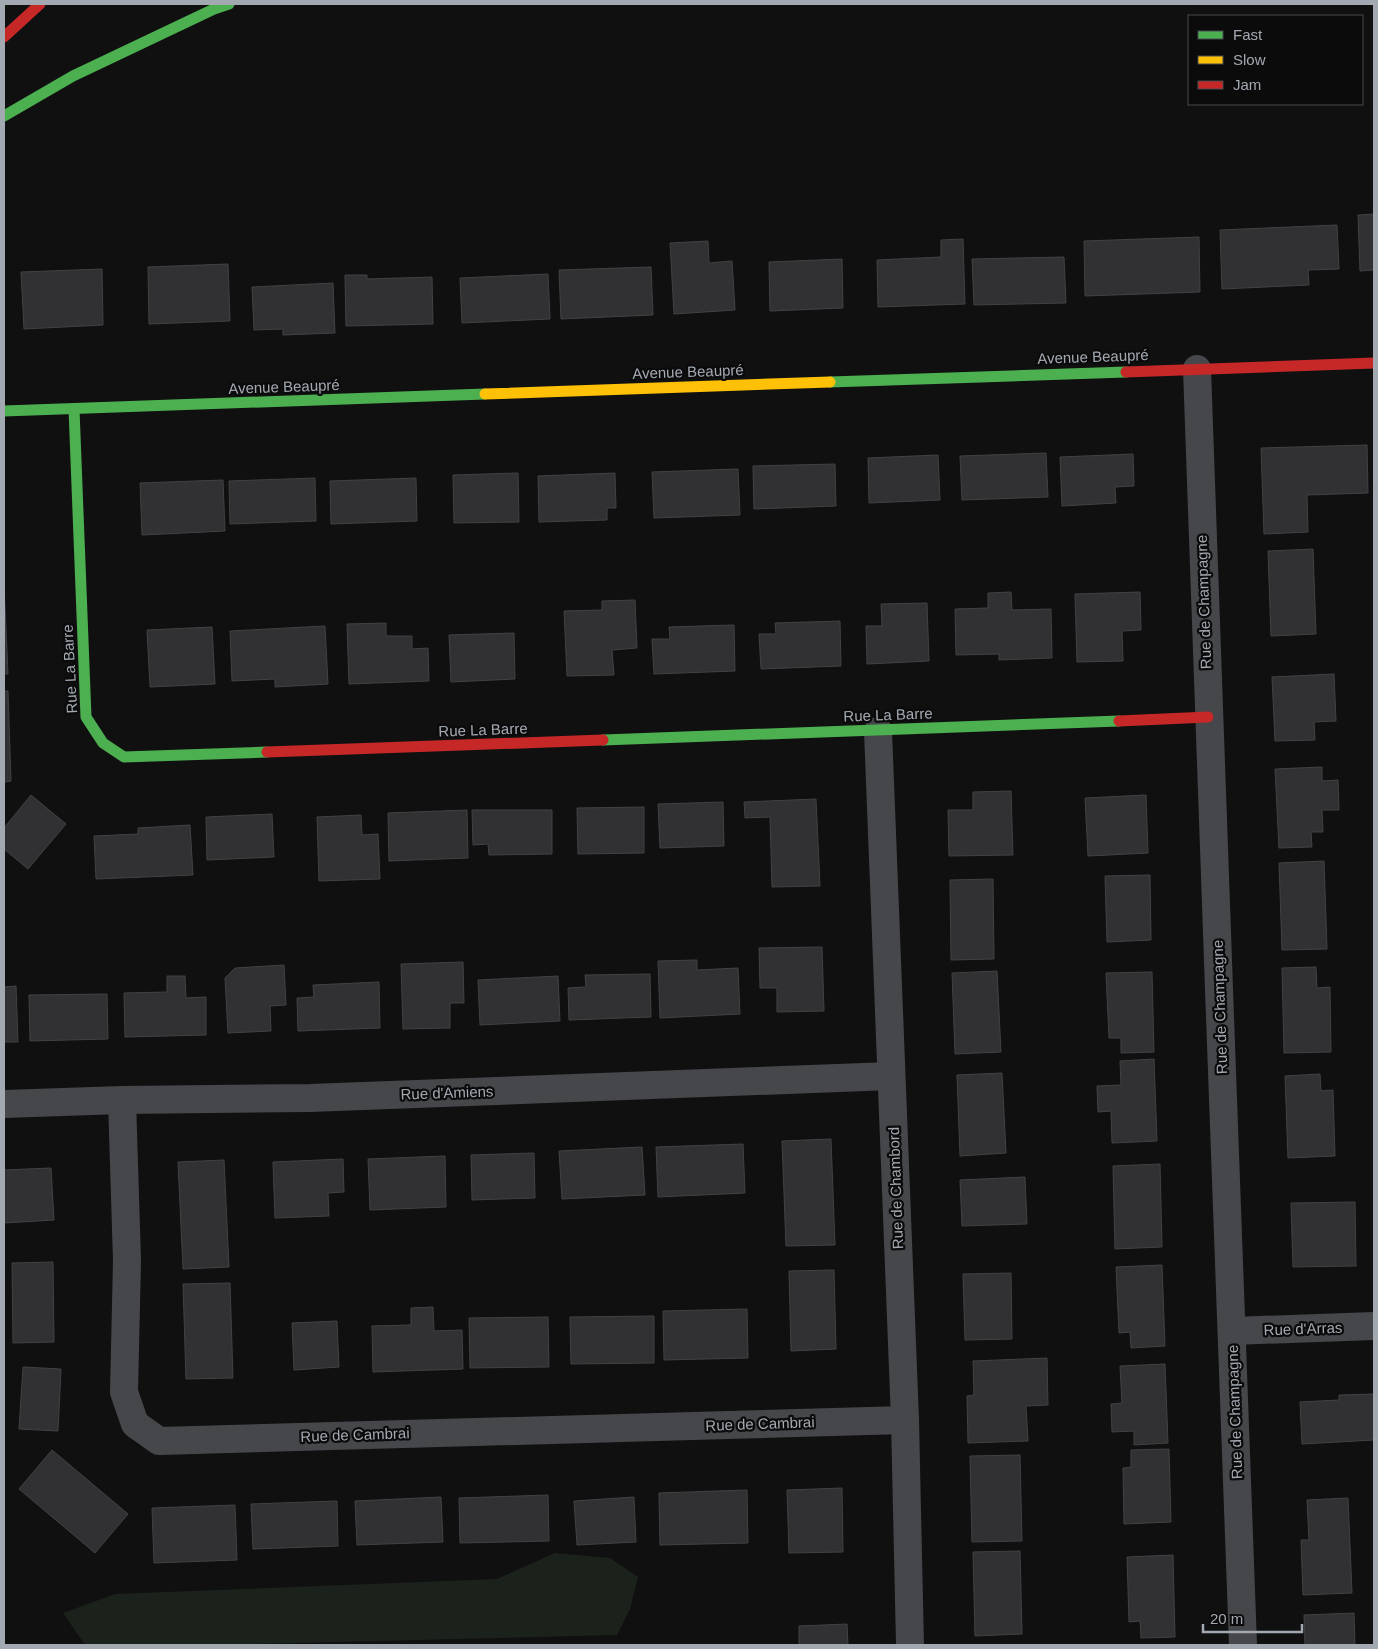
<svg xmlns="http://www.w3.org/2000/svg" width="1378" height="1649" viewBox="0 0 1378 1649" font-family="Arial,sans-serif">
	<style>
		.green { fill: #1b211b }
		.building { fill: #313133; stroke: #404244 }
		.lines { fill: none; stroke-linecap: round; stroke-linejoin: round }
		.street { stroke: #45474a; stroke-width: 28 }
		.fast { stroke: #4caf50; stroke-width: 11 }
		.slow { stroke: #ffc107; stroke-width: 11 }
		.jam { stroke: #c62828; stroke-width: 11 }
		.labels { text-anchor: middle; stroke-width: 4.5; stroke-linejoin: round; paint-order: stroke }
		.street-label { font-size: 15px; fill: #a3a9b1; stroke: #0b0b0c }
	</style>
	<rect width="100%" height="100%" fill="#101011"/>
	<path class="green" d="M555,1553L610,1558L638,1577L630,1609L617,1635L212,1645H85L63,1613L115,1594L497,1579Z"/>
	<g class="building">
		<path d="M1374,214V270L1360,271L1358,215Z"/>
		<path d="M1337,225L1339,269L1308,270L1309,285L1222,289L1220,230Z"/>
		<path d="M1199,237L1200,292L1085,296L1084,241Z"/>
		<path d="M963,239L965,304L878,307L877,260L941,257V240Z"/>
		<path d="M708,241L709,263L732,261L735,310L674,314L670,243Z"/>
		<path d="M1064,257L1066,303L974,305L972,259Z"/>
		<path d="M842,259L843,308L770,311L769,262Z"/>
		<path d="M228,264L230,321L149,324L148,267Z"/>
		<path d="M651,267L653,315L561,319L559,270Z"/>
		<path d="M102,269L103,325L24,329L21,272Z"/>
		<path d="M548,274L550,319L462,323L460,278Z"/>
		<path d="M345,275H367V279L432,277L433,324L346,326Z"/>
		<path d="M333,283L335,333L283,335V329L254,330L252,287Z"/>
		<path d="M1367,445L1368,493L1307,495L1308,532L1264,534L1261,448Z"/>
		<path d="M1046,453L1048,497L962,500L960,456Z"/>
		<path d="M1133,454L1134,486L1115,487L1116,503L1062,506L1060,457Z"/>
		<path d="M938,455L940,500L869,503L868,458Z"/>
		<path d="M835,464L836,506L754,509L753,466Z"/>
		<path d="M738,469L740,515L654,518L652,472Z"/>
		<path d="M518,473L519,522L454,523L453,475Z"/>
		<path d="M615,473L616,508H607V520L539,522L538,476Z"/>
		<path d="M315,478L316,521L230,524L229,481Z"/>
		<path d="M416,478L417,521L331,524L330,481Z"/>
		<path d="M223,480L225,531L142,535L140,483Z"/>
		<path d="M1313,549L1316,634L1271,636L1268,551Z"/>
		<path d="M4,584L8,674H4Z"/>
		<path d="M1011,592L1012,610L1051,609L1052,658L999,660V654L956,655L955,609L988,608V593Z"/>
		<path d="M1140,592L1141,630L1122,631L1123,661L1077,662L1075,594Z"/>
		<path d="M635,600L637,648L612,650L614,675L567,676L564,611L602,610V601Z"/>
		<path d="M927,603L929,661L867,664L866,626H882L881,604Z"/>
		<path d="M840,621L841,666L761,669L759,634H776L775,623Z"/>
		<path d="M386,623V636H412V649L428,648L429,681L349,684L347,624Z"/>
		<path d="M734,625L735,671L654,674L652,639H670L669,627Z"/>
		<path d="M325,626L328,684L275,687V679L232,681L230,631Z"/>
		<path d="M212,627L215,684L150,687L147,630Z"/>
		<path d="M514,633L515,679L451,682L449,635Z"/>
		<path d="M1334,674L1336,721L1314,722L1315,740L1275,741L1272,677Z"/>
		<path d="M4,691H8L11,781L4,782Z"/>
		<path d="M1322,767V781L1338,780L1339,810H1322L1323,832H1311L1312,847L1279,848L1275,769Z"/>
		<path d="M1011,791L1013,855L949,856L948,810H973V792Z"/>
		<path d="M31,795L66,824L28,869L4,849V828Z"/>
		<path d="M1146,795L1148,853L1088,856L1085,798Z"/>
		<path d="M816,799L820,886L772,887L770,817L745,818L744,802Z"/>
		<path d="M723,802L724,846L660,848L658,804Z"/>
		<path d="M644,807V853L578,854L577,808Z"/>
		<path d="M467,810L468,858L389,861L388,813Z"/>
		<path d="M472,810H552V854L489,855L488,844L473,845Z"/>
		<path d="M272,814L274,857L207,860L206,817Z"/>
		<path d="M361,815L362,835L378,834L380,879L319,881L317,817Z"/>
		<path d="M190,825L193,875L96,879L94,836L138,834V828Z"/>
		<path d="M1324,861L1327,949L1282,950L1279,863Z"/>
		<path d="M1150,875L1151,940L1107,942L1105,876Z"/>
		<path d="M993,879L994,959L951,960L950,880Z"/>
		<path d="M822,947L824,1011L777,1012V988H760L759,948Z"/>
		<path d="M697,960V970L738,968L740,1014L660,1018L658,961Z"/>
		<path d="M463,962L464,1003H450V1028L403,1029L401,964Z"/>
		<path d="M284,965L286,1005L270,1006L271,1031L228,1033L225,978L235,968Z"/>
		<path d="M1316,967L1317,988L1330,987L1331,1052L1284,1053L1282,968Z"/>
		<path d="M997,971L1001,1052L955,1054L952,973Z"/>
		<path d="M1152,972L1154,1052L1121,1053V1038H1109L1106,973Z"/>
		<path d="M650,974L651,1017L569,1020L568,988L586,987L585,975Z"/>
		<path d="M167,976H185L186,998L206,997V1035L125,1037L124,993L167,992Z"/>
		<path d="M558,976L560,1021L480,1025L478,980Z"/>
		<path d="M379,982L380,1028L298,1031L297,998L314,997L313,985Z"/>
		<path d="M16,986L18,1042H4V987Z"/>
		<path d="M107,994L108,1039L30,1041L29,995Z"/>
		<path d="M1154,1059L1157,1141L1112,1143L1111,1111L1098,1112L1097,1086L1121,1085L1120,1061Z"/>
		<path d="M1002,1073L1006,1153L960,1156L957,1075Z"/>
		<path d="M1320,1074L1321,1091L1333,1090L1335,1156L1288,1158L1285,1076Z"/>
		<path d="M831,1139L835,1245L786,1246L782,1141Z"/>
		<path d="M743,1144L745,1193L658,1197L656,1147Z"/>
		<path d="M642,1147L645,1195L562,1199L559,1151Z"/>
		<path d="M534,1153L535,1198L472,1200L471,1155Z"/>
		<path d="M445,1156L446,1207L370,1210L368,1159Z"/>
		<path d="M343,1159L344,1192L328,1193L329,1216L275,1218L273,1162Z"/>
		<path d="M224,1160L229,1267L183,1269L178,1162Z"/>
		<path d="M1160,1164L1162,1247L1115,1249L1113,1166Z"/>
		<path d="M51,1168L54,1220L4,1223V1170Z"/>
		<path d="M1025,1177L1027,1224L962,1226L960,1180Z"/>
		<path d="M1355,1202L1356,1266L1293,1267L1291,1203Z"/>
		<path d="M53,1262L54,1342L13,1343L12,1263Z"/>
		<path d="M1162,1265L1165,1346L1131,1348L1130,1332L1119,1333L1116,1267Z"/>
		<path d="M834,1270L836,1349L791,1351L789,1271Z"/>
		<path d="M1011,1273L1012,1339L965,1340L963,1274Z"/>
		<path d="M230,1283L233,1378L186,1379L183,1284Z"/>
		<path d="M433,1307L434,1331L462,1330L463,1369L373,1372L372,1326L411,1325V1308Z"/>
		<path d="M747,1309L748,1358L664,1360L663,1311Z"/>
		<path d="M654,1316V1363L571,1364L570,1317Z"/>
		<path d="M548,1317L549,1367L470,1368L469,1318Z"/>
		<path d="M337,1321L339,1367L294,1370L292,1323Z"/>
		<path d="M1047,1358L1048,1405L1026,1406L1028,1441L968,1443L967,1396L974,1395L973,1361Z"/>
		<path d="M1165,1364L1168,1443L1134,1445V1431L1112,1432L1111,1404L1122,1403L1120,1366Z"/>
		<path d="M23,1367L61,1369L58,1431L19,1429Z"/>
		<path d="M1374,1394V1440L1302,1444L1300,1402L1339,1400V1395Z"/>
		<path d="M1169,1449L1171,1522L1124,1524L1123,1468L1131,1467V1450Z"/>
		<path d="M52,1450L128,1514L95,1553L19,1489Z"/>
		<path d="M1020,1455L1022,1541L972,1542L970,1456Z"/>
		<path d="M842,1488L843,1552L789,1553L787,1490Z"/>
		<path d="M747,1490L748,1543L660,1545L659,1493Z"/>
		<path d="M548,1495L549,1541L460,1543L459,1498Z"/>
		<path d="M441,1497L443,1542L357,1545L355,1501Z"/>
		<path d="M634,1497L636,1542L577,1545L574,1501Z"/>
		<path d="M1348,1498L1352,1593L1303,1595L1301,1540H1309L1307,1500Z"/>
		<path d="M337,1501L338,1546L253,1549L251,1504Z"/>
		<path d="M235,1505L237,1560L154,1563L152,1508Z"/>
		<path d="M1020,1551L1022,1634L975,1636L973,1552Z"/>
		<path d="M1173,1555L1175,1637L1141,1638L1140,1621L1129,1622L1127,1557Z"/>
		<path d="M1354,1613L1355,1645H1305L1304,1615Z"/>
		<path d="M847,1624L848,1645H799V1626Z"/>
	</g>
	<g class="lines">
		<g class="street">
			<path d="M1197,369C1210,794 1229,1220 1243,1645"/>
			<path d="M878,731L905,1420L910,1645"/>
			<path d="M122,1100L127,1261L124,1392L135,1424L159,1441L905,1420"/>
			<path d="M4,1104L122,1100L310,1098L891,1076"/>
			<path d="M1232,1331L1374,1326"/>
		</g>
		<g class="fast">
			<path d="M4,116L73,76L214,9L229,4"/>
			<path d="M830,382L1126,372"/>
			<path d="M74,409L86,717L103,743L124,757L267,752"/>
			<path d="M4,411L485,394"/>
			<path d="M603,740L1119,721"/>
		</g>
		<path class="slow" d="M485,394L830,382"/>
		<g class="jam">
			<path d="M4,37L40,4"/>
			<path d="M1126,372L1374,363"/>
			<path d="M1119,721L1208,717"/>
			<path d="M267,752L603,740"/>
		</g>
	</g>
	<g class="labels">
		<g class="street-label">
			<text transform="translate(1093 357) rotate(-2)" y="5">Avenue Beaupré</text>
			<text transform="translate(688 372) rotate(-2)" y="5">Avenue Beaupré</text>
			<text transform="translate(284 387) rotate(-2)" y="5">Avenue Beaupré</text>
			<text transform="translate(1204 602) rotate(-92)" y="5">Rue de Champagne</text>
			<text transform="translate(70 669) rotate(-93)" y="5">Rue La Barre</text>
			<text transform="translate(888 715) rotate(-2)" y="5">Rue La Barre</text>
			<text transform="translate(483 730) rotate(-2)" y="5">Rue La Barre</text>
			<text transform="translate(1220 1007) rotate(-92)" y="5">Rue de Champagne</text>
			<text transform="translate(447 1093) rotate(-2)" y="5">Rue d'Amiens</text>
			<text transform="translate(896 1188) rotate(-92)" y="5">Rue de Chambord</text>
			<text transform="translate(1303 1329) rotate(-2)" y="5">Rue d'Arras</text>
			<text transform="translate(1235 1412) rotate(-92)" y="5">Rue de Champagne</text>
			<text transform="translate(760 1424) rotate(-2)" y="5">Rue de Cambrai</text>
			<text transform="translate(355 1435) rotate(-2)" y="5">Rue de Cambrai</text>
		</g>
	</g>
	<rect width="1378" height="1649" fill="none" stroke="#a3a9b1" stroke-width="10"/>
	<rect x="1188" y="15" width="175" height="90" fill="#0b0b0c" stroke="#484a4e"/>
	<rect x="1198" y="31" width="25" height="8" fill="#4caf50" stroke="#484a4e"/>
	<text x="1233" y="40" font-size="15" fill="#a3a9b1">Fast</text>
	<rect x="1198" y="56" width="25" height="8" fill="#ffc107" stroke="#484a4e"/>
	<text x="1233" y="65" font-size="15" fill="#a3a9b1">Slow</text>
	<rect x="1198" y="81" width="25" height="8" fill="#c62828" stroke="#484a4e"/>
	<text x="1233" y="90" font-size="15" fill="#a3a9b1">Jam</text>
	<path d="M1203 1624v8h99v-8" fill="none" stroke="#a3a9b1" stroke-width="2.5"/>
	<text x="1210" y="1624" font-size="15" fill="#a3a9b1" stroke="#0b0b0c" stroke-width="4" paint-order="stroke">20 m</text>
</svg>
